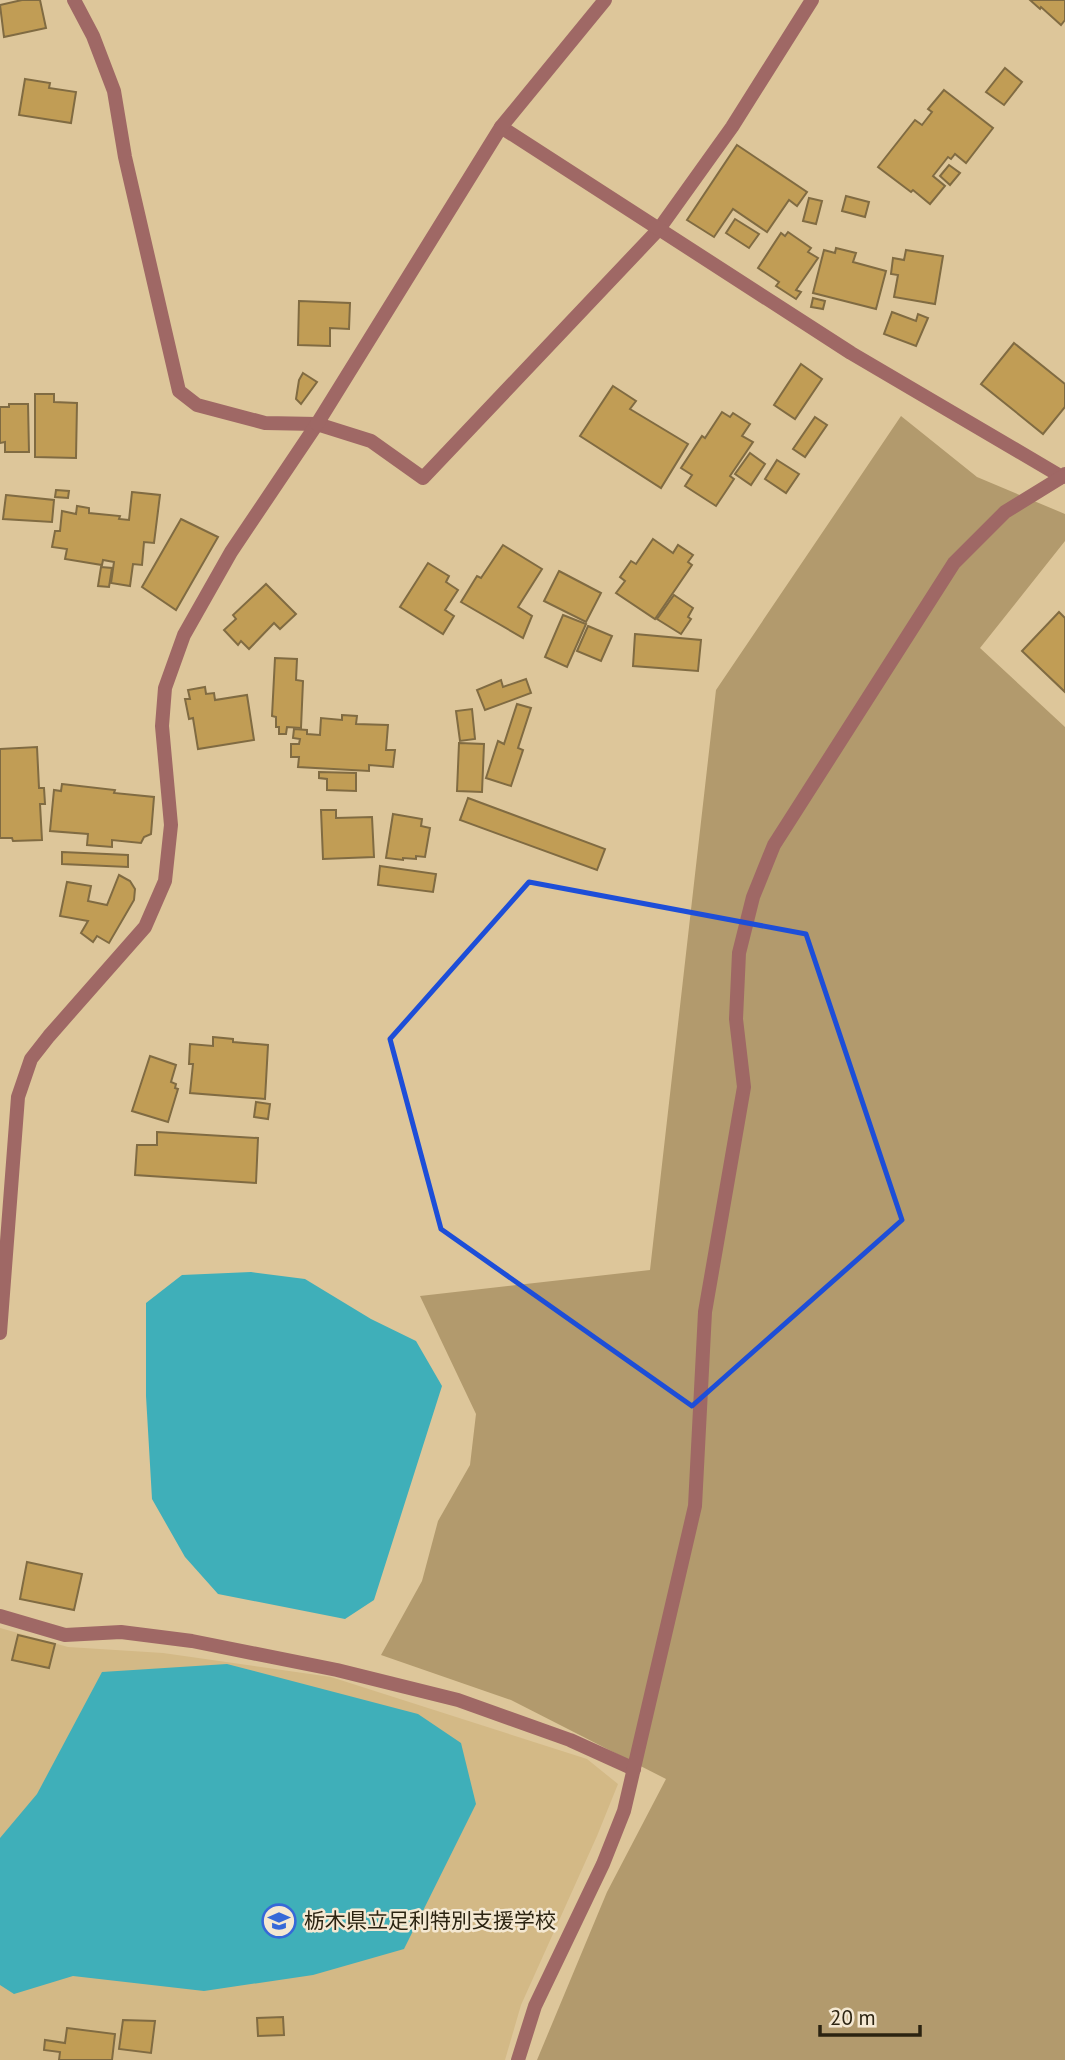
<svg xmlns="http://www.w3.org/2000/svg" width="1065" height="2060" viewBox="0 0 1065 2060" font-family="'PT Sans','Noto Sans JP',sans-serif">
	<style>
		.built { fill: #d3b986 }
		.green { fill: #b29a6d }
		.water { fill: #3fafb9 }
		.building { fill: #c19d55; stroke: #806b42; stroke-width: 2 }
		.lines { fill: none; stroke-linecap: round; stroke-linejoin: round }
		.minor { stroke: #9f6865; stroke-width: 14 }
		.tertiary { stroke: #9f6865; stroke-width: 14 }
		.marked { fill: none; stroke: #1d4ed8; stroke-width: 5; stroke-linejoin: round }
		.labels { text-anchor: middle; stroke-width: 5; stroke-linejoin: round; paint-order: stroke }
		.poi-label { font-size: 21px; fill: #2b2311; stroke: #f4e8d2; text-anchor: start }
	</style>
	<rect width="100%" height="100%" fill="#ddc69a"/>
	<path class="built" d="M0,1628L68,1647L163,1653L331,1677L587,1759L618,1784L597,1836L521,2005L505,2060H0Z"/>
	<path class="green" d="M901,416L977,477L1065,514V541L980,648L1065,727V2060H537L607,1892L666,1779L511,1700L381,1655L422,1581L438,1521L470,1465L476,1414L420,1296L650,1270L716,690Z"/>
	<g class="water">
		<path d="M251,1272L305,1279L371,1319L416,1341L442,1386L374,1600L345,1619L218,1594L185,1557L152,1499L146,1396V1303L182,1275Z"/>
		<path d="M227,1664L418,1714L461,1743L476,1804L404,1949L313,1975L204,1991L73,1976L14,1994L0,1985V1838L37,1794L102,1672Z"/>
	</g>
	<g class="building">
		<path d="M22,0H40L46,28L4,37L0,5Z"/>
		<path d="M1030,0H1065V20L1061,25L1041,7L1040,9Z"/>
		<path d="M1005,68L1022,82L1004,105L986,92Z"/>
		<path d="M25,79L50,83L49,88L76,92L71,123L19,115Z"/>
		<path d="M944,90L993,128L966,163L955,154L951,159L948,157L933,176L945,186L930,204L913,190L911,192L878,167L915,120L922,125L932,112L928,109Z"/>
		<path d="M737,145L807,192L797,206L789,200L767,232L733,209L714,237L687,220Z"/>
		<path d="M949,165L960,173L950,185L940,176Z"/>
		<path d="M846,196L869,202L865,217L842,211Z"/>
		<path d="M809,198L822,201L816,224L803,221Z"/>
		<path d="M735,219L759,234L749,248L726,233Z"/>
		<path d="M788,232L811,248L808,252L818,258L796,290L801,292L796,299L776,286L779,282L758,268L781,233L785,236Z"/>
		<path d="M836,248L856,253L853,262L886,271L876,309L813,293L824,250L835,253Z"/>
		<path d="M906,250L943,256L935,304L894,297L898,275L891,274L893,258L904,260Z"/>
		<path d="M813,298L825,301L823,309L811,307Z"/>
		<path d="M299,301L350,303L349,329L330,328V346L298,345Z"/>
		<path d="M892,312L916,321L918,314L928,318L916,346L884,334Z"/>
		<path d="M1014,343L1065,384V407L1043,434L981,384Z"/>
		<path d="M801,364L822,379L795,419L774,405Z"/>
		<path d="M303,373L317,382L301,404L296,399L299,380Z"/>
		<path d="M613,386L636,401L630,409L688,444L661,488L580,436Z"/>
		<path d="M35,394H54V402L77,403L76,458L35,457Z"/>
		<path d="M9,404H28L29,452H5V442L0,443V407H9Z"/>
		<path d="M722,412L730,417L733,413L750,424L742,436L753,442L730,476L734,479L716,506L685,486L692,475L681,468L702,436L705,438Z"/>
		<path d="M815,417L827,425L805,457L793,449Z"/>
		<path d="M750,453L765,464L751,485L735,474Z"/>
		<path d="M777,460L799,474L786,493L765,479Z"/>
		<path d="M56,490L69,491L68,498L55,497Z"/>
		<path d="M132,492L160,495L154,543L144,542L142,565L133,564L130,586L111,583L114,562L103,560L102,565L65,559L67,549L52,547L55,531H60L62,511L76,514L77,506L89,508V513L120,516L119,519L129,520Z"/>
		<path d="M6,495L54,500L52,522L3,519Z"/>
		<path d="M181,519L218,537L176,610L142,587Z"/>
		<path d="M653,539L673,553L678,545L693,555L688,562L692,565L655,619L616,593L625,581L620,577L631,561L636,564Z"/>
		<path d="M503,545L542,569L518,607L532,616L523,638L461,602L477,576L481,578Z"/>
		<path d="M428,563L449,576L446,582L458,590L445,610L454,616L443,634L400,607Z"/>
		<path d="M101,567L112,568L109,587L98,586Z"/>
		<path d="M559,571L601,593L586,622L544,601Z"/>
		<path d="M266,584L296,614L280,629L274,623L249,649L241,641L238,645L224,630L236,619L233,615Z"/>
		<path d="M674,595L693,608L688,617L691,619L681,634L657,619Z"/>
		<path d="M1059,612L1065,618V692L1022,651Z"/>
		<path d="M563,615L586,624L567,667L545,657Z"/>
		<path d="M588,626L612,636L601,661L577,651Z"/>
		<path d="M635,634L701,640L698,671L633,666Z"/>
		<path d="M275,658L297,659L296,680L303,681L301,728L287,727L286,734H279V727H276V717L272,716Z"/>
		<path d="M526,679L531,693L485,710L477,690L501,680L503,687Z"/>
		<path d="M205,687L206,694L214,693L215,700L247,695L254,740L198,749L193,718L189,719L185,699H190L188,690Z"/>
		<path d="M517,704L531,708L518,748L523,750L511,786L486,778L498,741L504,744Z"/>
		<path d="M472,709L475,739L460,741L456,711Z"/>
		<path d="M342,715L357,716L356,724L388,725L386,750H395L393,767L369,765V771L298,767L299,757H291V744H299L300,739L293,738L294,729L307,730V734L320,735L321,718L342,720Z"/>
		<path d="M459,743L484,744L482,792L457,791Z"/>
		<path d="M37,747L39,788H44L45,804H40L42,840L13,841L12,838H0V749Z"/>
		<path d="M319,772L356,773V791L327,790V779L319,778Z"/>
		<path d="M62,784L115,790L114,793L154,797L151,834L144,837L141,843L112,840V847L87,845L88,834L50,831L54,790L61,791Z"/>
		<path d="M468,798L605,849L597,870L460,820Z"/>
		<path d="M321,810H336V818L372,817L374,857L323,859Z"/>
		<path d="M393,814L422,819L421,826L430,828L425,857L416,856V859L403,858V860L386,858Z"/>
		<path d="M62,852L128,855V867L62,864Z"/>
		<path d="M380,866L436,874L433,892L378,885Z"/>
		<path d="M119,875L130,881L135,889L134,900L109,943L97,936L93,942L81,933L88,921L60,916L67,882L91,886L88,901L107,905Z"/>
		<path d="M213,1037L233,1039V1042L268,1045L265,1099L190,1093L193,1064H189L190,1044L213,1046Z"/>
		<path d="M150,1056L176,1065L171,1082L176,1084L175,1088L178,1089L168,1122L132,1111Z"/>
		<path d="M256,1102L270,1104L268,1119L254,1117Z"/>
		<path d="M157,1132L258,1138L256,1183L135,1175L137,1145H157Z"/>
		<path d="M27,1562L82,1574L74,1610L20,1599Z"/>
		<path d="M18,1635L55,1644L49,1668L12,1660Z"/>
		<path d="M283,2017L284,2035L258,2036L257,2018Z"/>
		<path d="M123,2020L155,2021L151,2053L119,2049Z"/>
		<path d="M67,2028L115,2034L112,2060H59L60,2052L44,2050L45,2040L65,2043Z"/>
	</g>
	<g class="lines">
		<g class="minor">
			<path d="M74,0L93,36L114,91L125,157L179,391L197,405L265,423L317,424L371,441L423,478L659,229L732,127L812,0"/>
			<path d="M501,127L851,353L1062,477L1065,474"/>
			<path d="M0,1333L18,1097L31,1059L49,1036L145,927L165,881L171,825L162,726L165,688L184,635L231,552L317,424"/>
			<path d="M0,1616L65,1635L121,1632L192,1641L337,1670L458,1700L570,1740L634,1769"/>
			<path d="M518,2060L535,2006L603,1864L624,1811L695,1506L705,1312L744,1087L736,1019L739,953L753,897L774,845L954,563L1005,512L1062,477"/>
		</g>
		<path class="tertiary" d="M317,424L501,127L605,0"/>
	</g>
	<path class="marked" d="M529,882L806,934L902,1220L692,1406L441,1229L390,1039Z"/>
	<defs>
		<symbol id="school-ring" viewBox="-11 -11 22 22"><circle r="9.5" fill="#f4e8d2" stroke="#3669d8" stroke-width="1.5"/><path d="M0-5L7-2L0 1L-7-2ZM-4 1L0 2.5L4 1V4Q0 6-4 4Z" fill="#3669d8"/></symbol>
	</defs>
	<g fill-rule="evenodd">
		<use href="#school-ring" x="260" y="1902" width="38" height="38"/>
	</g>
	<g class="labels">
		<g class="poi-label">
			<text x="304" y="1928">栃木県立足利特別支援学校</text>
		</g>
	</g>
	<path d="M820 2025v10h100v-10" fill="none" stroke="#2b2311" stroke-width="3.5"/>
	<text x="830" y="2025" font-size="21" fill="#2b2311" stroke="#f4e8d2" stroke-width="5" paint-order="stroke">20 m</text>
</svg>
